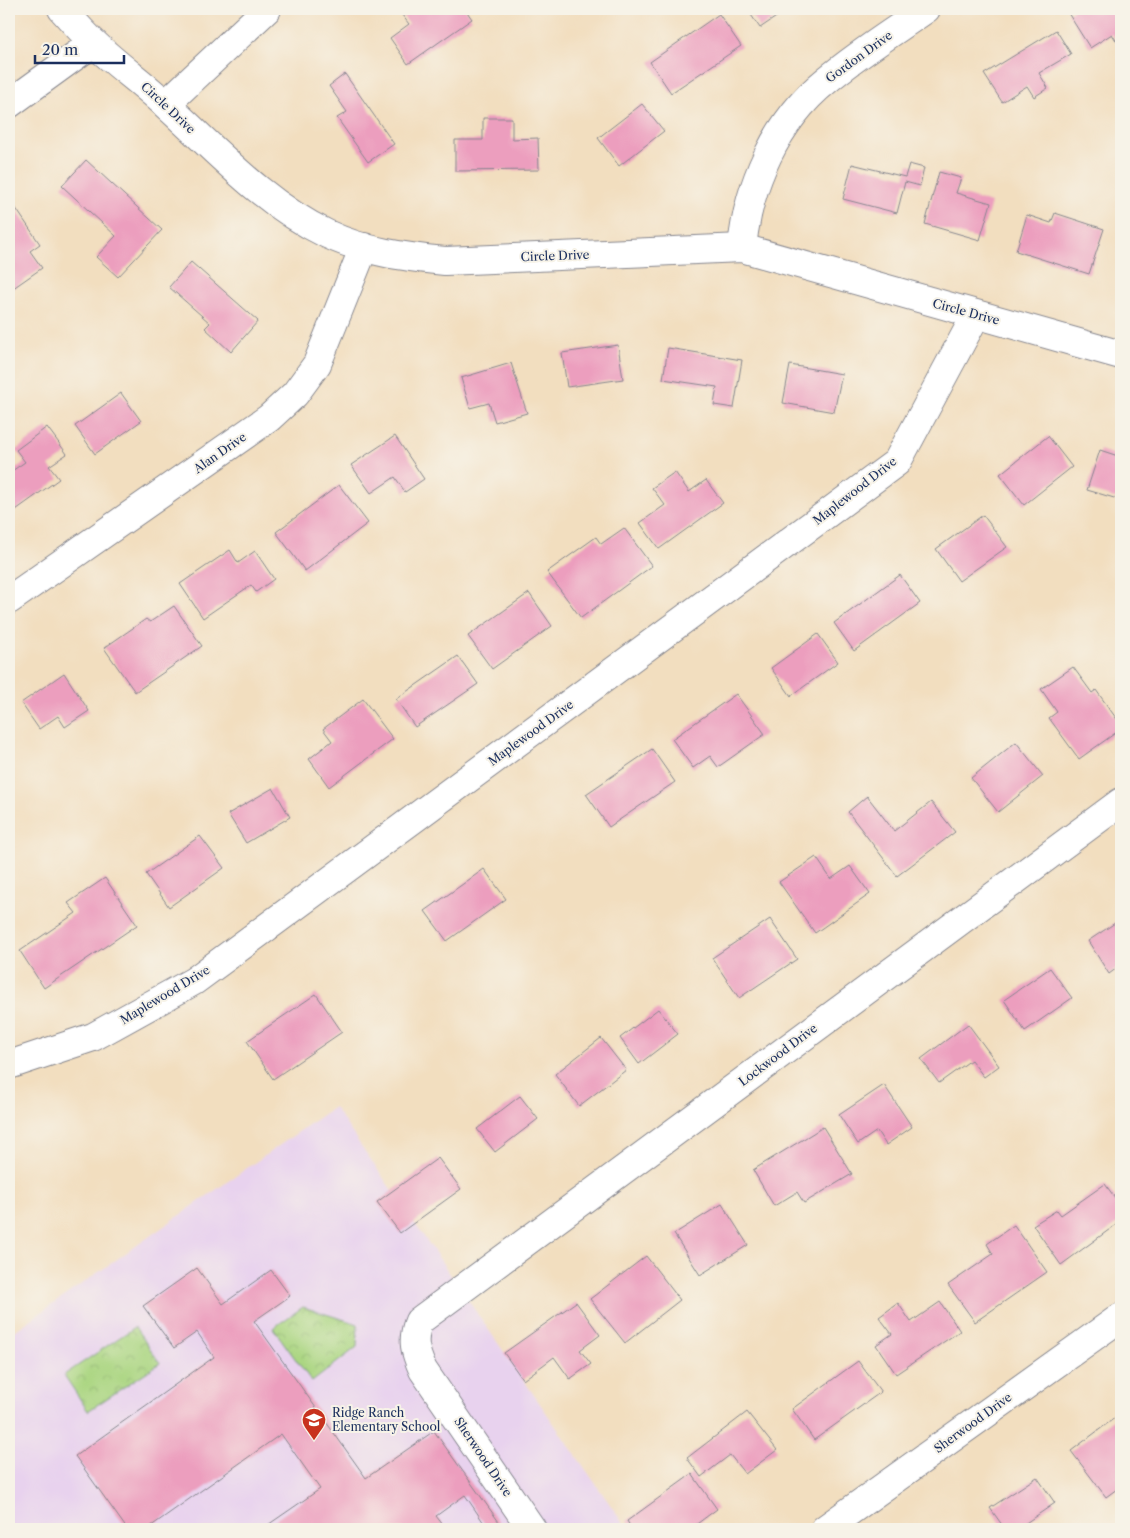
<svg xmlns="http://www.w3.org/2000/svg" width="1130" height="1538" viewBox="0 0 1130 1538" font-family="'Libre Caslon Text',serif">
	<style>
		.built { fill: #e8d2ee }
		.park { fill: url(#park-crowns); stroke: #638270 }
		.building { fill: #ec9ebe }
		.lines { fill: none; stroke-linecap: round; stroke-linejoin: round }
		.minor-casing { stroke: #86868e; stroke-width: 30 }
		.minor { stroke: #fff; stroke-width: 28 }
		.labels { text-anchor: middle; stroke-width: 4; stroke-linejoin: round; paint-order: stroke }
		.street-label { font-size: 12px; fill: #1b2f5e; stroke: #f7f3e8 }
		.poi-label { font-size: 12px; fill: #1b2f5e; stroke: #f7f3e8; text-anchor: start }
	</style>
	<defs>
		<pattern id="park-crowns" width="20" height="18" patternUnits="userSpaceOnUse" patternTransform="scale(1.25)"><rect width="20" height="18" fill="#abd682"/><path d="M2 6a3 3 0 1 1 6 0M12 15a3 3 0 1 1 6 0" fill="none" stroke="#93b873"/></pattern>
	</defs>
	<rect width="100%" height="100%" fill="#f7f3e8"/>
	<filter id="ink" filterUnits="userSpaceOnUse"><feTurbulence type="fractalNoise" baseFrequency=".02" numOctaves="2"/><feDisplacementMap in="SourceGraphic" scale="10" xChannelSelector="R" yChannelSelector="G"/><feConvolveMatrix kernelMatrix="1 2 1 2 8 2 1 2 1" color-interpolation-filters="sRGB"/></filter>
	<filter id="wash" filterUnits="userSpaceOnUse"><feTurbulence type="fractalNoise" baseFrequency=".0096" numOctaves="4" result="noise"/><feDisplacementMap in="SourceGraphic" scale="20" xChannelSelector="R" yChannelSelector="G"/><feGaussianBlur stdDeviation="1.12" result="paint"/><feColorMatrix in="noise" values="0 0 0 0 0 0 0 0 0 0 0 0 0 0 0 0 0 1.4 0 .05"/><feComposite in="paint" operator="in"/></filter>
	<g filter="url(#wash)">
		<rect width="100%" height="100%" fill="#f2debf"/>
		<path class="built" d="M334,1107L627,1529H9V1335Z"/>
		<g class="park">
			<path d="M303,1307L358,1324L357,1347L312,1382L273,1328Z"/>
			<path d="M135,1327L160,1363L88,1411L64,1375Z"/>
		</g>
		<g id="blocks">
			<g class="building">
				<path d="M410,9H465L472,19L408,64L390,38L409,24L402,15Z"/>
				<path d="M747,9H788L760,28Z"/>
				<path d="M1075,9H1121V43L1117,42L1112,34L1090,48L1068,13Z"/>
				<path d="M719,14L741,46L671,93L650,62Z"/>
				<path d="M1056,30L1071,54L1039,73L1048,88L1034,97L1027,86L1002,102L984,74Z"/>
				<path d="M345,74L394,144L368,162L337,118L347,112L329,86Z"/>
				<path d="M642,104L664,131L619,166L598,138Z"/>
				<path d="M483,118H512V139L538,138L539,170L455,171V140H483Z"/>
				<path d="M86,160L162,230L118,277L96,257L116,236L62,186Z"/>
				<path d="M852,164L905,177L909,164L924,168L920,186L905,182L897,213L843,199Z"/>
				<path d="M939,172L961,178L956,193L991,203L980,240L925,224Z"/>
				<path d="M15,207L40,244L30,251L42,268L9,291V211Z"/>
				<path d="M1055,213L1104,229L1089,274L1016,251L1027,215L1051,223Z"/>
				<path d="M191,262L258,321L231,352L205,328L210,323L169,287Z"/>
				<path d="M1121,265V280L1117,278Z"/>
				<path d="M618,345L623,379L567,387L562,353Z"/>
				<path d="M668,348L742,360L734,408L714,405L717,387L663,379Z"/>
				<path d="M511,363L527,413L495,422L489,403L470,408L461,378Z"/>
				<path d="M790,365L842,374L834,412L783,403Z"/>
				<path d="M121,393L141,421L95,454L75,426Z"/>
				<path d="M47,427L67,454L49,466L59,479L13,512L9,506V473L25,462L16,450Z"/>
				<path d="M395,436L424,479L405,492L395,477L371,493L351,465Z"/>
				<path d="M1048,436L1072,467L1024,505L1000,474Z"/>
				<path d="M1100,450L1121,457V500L1087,490Z"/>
				<path d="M675,472L689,492L706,480L723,503L659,549L640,523L665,505L652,488Z"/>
				<path d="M339,485L368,523L305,571L276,532Z"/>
				<path d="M983,515L1007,547L959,581L936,549Z"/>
				<path d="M624,528L652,566L581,618L547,572L596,537L601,544Z"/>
				<path d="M230,550L238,563L255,551L274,579L256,592L251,585L203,618L180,584Z"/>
				<path d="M900,575L920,603L854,651L834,623Z"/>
				<path d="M529,593L552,626L492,669L468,636Z"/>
				<path d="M174,606L202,646L135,692L104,648L146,619L150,622Z"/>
				<path d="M818,634L838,662L791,696L771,668Z"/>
				<path d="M458,656L478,684L415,727L396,699Z"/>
				<path d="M1073,667L1092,693L1096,690L1121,725V729L1079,759L1049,718L1057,712L1041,689Z"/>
				<path d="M64,673L89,711L65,727L58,716L39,729L21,703Z"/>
				<path d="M736,694L765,734L718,767L710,756L693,768L672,739Z"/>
				<path d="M363,699L393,739L329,787L309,759L332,741L323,729Z"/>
				<path d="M1016,742L1043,776L998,812L971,778Z"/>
				<path d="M652,749L675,782L609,827L586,794Z"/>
				<path d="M273,788L290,817L246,843L228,814Z"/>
				<path d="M867,796L894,831L931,802L955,832L897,876L848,812Z"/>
				<path d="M200,836L224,868L169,907L146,874Z"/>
				<path d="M816,857L831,879L850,866L870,894L815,933L779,882Z"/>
				<path d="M484,869L506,899L447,941L425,911Z"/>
				<path d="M105,878L137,925L44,988L20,951L76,913L68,903Z"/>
				<path d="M770,919L797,959L739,998L712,958Z"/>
				<path d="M1121,919V965L1109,974L1088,941Z"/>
				<path d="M1050,968L1072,998L1025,1031L1004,1000Z"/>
				<path d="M316,994L342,1032L273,1079L247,1041Z"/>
				<path d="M658,1009L678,1034L639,1064L620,1038Z"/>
				<path d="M968,1024L999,1066L984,1077L971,1060L939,1083L921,1059Z"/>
				<path d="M601,1038L626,1070L579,1106L555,1074Z"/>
				<path d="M884,1085L912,1127L886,1145L877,1131L858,1144L839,1115Z"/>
				<path d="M520,1096L538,1119L495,1152L477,1129Z"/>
				<path d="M823,1127L852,1174L804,1203L797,1192L774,1206L753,1170Z"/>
				<path d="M438,1158L461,1189L400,1233L377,1202Z"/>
				<path d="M1105,1184L1121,1206V1221L1061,1265L1033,1225L1057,1210L1061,1215Z"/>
				<path d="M722,1204L748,1245L700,1275L674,1234Z"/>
				<path d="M1014,1225L1047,1272L975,1322L948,1285L993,1254L987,1244Z"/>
				<path d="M646,1256L680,1300L625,1343L590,1299Z"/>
				<path d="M197,1268L223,1304L271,1270L290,1296L254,1321L366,1478L434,1431L504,1529H488L465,1495L436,1516L446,1529H262L320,1489L281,1434L147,1529H127L75,1456L214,1357L197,1332L174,1348L143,1306Z"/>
				<path d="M576,1302L600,1335L580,1350L591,1364L570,1379L554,1357L523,1380L504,1353Z"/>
				<path d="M940,1302L960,1331L896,1374L876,1345L892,1334L879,1317L898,1303L911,1322Z"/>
				<path d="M858,1361L881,1392L814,1440L792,1409Z"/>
				<path d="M747,1412L777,1450L745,1474L730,1455L701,1477L687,1458Z"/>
				<path d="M1120,1414L1121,1486L1106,1497L1071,1451Z"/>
				<path d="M692,1474L717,1509L690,1529H632L627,1521Z"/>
				<path d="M1037,1477L1055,1503L1017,1529H1005L990,1508Z"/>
			</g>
		</g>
	</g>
	<g filter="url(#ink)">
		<use href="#blocks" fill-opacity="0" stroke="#86868e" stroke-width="1"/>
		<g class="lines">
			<defs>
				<g id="minor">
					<path d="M62,9C72,20 82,32 93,42C115,64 142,82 165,104C216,150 264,204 327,234C365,252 405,257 445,261L742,248L1121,355"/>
					<path d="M9,104L93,43"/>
					<path d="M166,104L267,9"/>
					<path d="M742,248C748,185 776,121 827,80C858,54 893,32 926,9"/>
					<path d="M9,600L269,418L295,394L317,364L364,247"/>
					<path d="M9,1065L93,1037L194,981L897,462L976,315"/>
					<path d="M532,1529L423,1370C415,1352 411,1340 419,1321L1121,802"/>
					<path d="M825,1529L1121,1317"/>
				</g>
			</defs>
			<use href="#minor" class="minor-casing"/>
			<use href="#minor" class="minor"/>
		</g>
	</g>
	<defs>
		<symbol id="school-pin" viewBox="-11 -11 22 30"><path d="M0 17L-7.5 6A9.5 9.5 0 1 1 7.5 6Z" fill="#c8321e" stroke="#f7f3e8"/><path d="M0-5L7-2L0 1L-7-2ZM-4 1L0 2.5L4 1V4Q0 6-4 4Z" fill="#fff"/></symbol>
	</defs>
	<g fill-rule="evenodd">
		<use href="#school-pin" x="300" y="1406" width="28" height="38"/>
	</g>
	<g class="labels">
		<g class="street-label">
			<text transform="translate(859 57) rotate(-36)" y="4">Gordon Drive</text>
			<text transform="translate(168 108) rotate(43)" y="4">Circle Drive</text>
			<text transform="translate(555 256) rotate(-2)" y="4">Circle Drive</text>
			<text transform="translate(966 312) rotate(15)" y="4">Circle Drive</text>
			<text transform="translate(220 453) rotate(-35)" y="4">Alan Drive</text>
			<text transform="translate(855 491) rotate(-38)" y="4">Maplewood Drive</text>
			<text transform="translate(531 733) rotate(-36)" y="4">Maplewood Drive</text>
			<text transform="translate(165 995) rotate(-31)" y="4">Maplewood Drive</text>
			<text transform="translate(778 1055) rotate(-37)" y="4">Lockwood Drive</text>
			<text transform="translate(973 1423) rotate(-36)" y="4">Sherwood Drive</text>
			<text transform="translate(483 1457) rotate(56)" y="4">Sherwood Drive</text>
		</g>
		<g class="poi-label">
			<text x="332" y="1417">Ridge Ranch<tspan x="332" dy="14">Elementary School</tspan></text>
		</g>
	</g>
	<rect width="1130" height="1538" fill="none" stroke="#f7f3e8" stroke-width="30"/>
	<path d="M35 55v8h89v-8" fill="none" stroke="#1b2f5e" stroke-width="2.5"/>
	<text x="42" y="55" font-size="15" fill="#1b2f5e" stroke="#f7f3e8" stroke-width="4" paint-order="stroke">20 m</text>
</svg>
